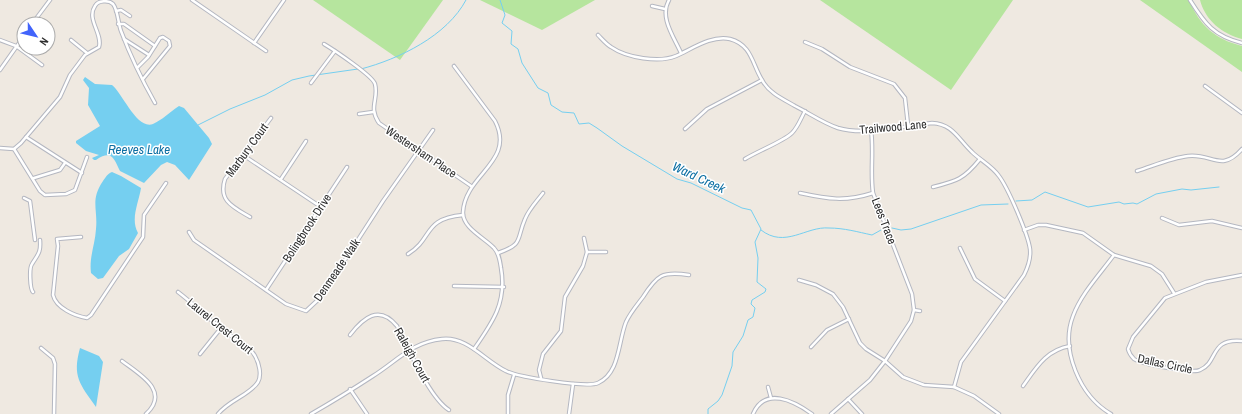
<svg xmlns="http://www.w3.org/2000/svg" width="1242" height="414" viewBox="0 0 1242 414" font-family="'Archivo Narrow',sans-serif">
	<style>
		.green { fill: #b6e59e }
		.water { fill: #75cff0 }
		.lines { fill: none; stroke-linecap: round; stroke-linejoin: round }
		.stream { stroke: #75cff0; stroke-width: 1 }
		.minor-casing { stroke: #b4b7c1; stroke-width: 4.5 }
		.minor { stroke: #fff; stroke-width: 2.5 }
		.labels { text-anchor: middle; stroke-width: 3; stroke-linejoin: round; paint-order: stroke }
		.street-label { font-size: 12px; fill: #2e2e2e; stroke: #fff }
		.water-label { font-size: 13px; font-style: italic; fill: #0d6fa3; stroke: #fff }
	</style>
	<rect width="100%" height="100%" fill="#efe9e1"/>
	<g class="green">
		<path d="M313,0H443L400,60Z"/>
		<path d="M480,0H595L542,30Z"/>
		<path d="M820,0H1013L951,90Z"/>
		<path d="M1140,0H1189C1200,26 1215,39 1242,46V72Z"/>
		<path d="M1200,0H1242V39C1222,34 1205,20 1200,0Z"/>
	</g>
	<g class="water">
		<path d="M85,77L95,84L112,85C123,94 137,130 153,124C162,120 170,112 179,106L184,108L209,138L212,144L189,180L175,165L167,162L161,165L144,183L120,171C114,159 112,149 96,160H94L92,158L99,155L86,151L76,143V141L100,126L88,105L89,88L83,80Z"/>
		<path d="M112,172L121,176L141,188C139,202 130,219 138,233L129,249L119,256L103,278L98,279L91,273C89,257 95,245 96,229C98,209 90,200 103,181C106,177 107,174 112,172Z"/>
		<path d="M80,348L99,356L103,362L96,407C80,384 72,377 80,348Z"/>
	</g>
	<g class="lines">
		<g class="stream">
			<path d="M500,0L505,15L502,23L512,31L511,44L518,49L522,63L538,88L548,93L551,105L562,112L574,113L579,124L589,123L597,128L622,146L677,179L691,183L742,208L751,210L761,229L755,242L758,258L757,282L766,289L765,292L752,300L751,304L755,308L753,317L748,320L743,336L733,352L732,366L722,395L718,401L708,409V414"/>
			<path d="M361,69C399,59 447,36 466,0"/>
			<path d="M198,125L230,109L265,95L292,80L309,76L358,69"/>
			<path d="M1016,201L1032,200L1045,192L1088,207L1119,202L1124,204L1133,203L1137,204L1156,194L1182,189L1191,190L1219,187"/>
			<path d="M892,228L901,230L911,229L981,205L1008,204"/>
			<path d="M761,230C785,249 806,226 829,228C844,228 858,232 872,235L881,230"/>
		</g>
		<defs>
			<g id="minor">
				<path d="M192,0L266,51"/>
				<path d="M669,0C659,17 674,37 681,53"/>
				<path d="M1190,0C1205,24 1214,36 1242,43"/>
				<path d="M652,6L665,9"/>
				<path d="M116,11L121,10L130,16"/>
				<path d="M32,24L50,0"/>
				<path d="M118,24H124L155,46"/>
				<path d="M598,35C602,39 606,44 611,47C627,58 659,63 676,56C692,49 711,35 730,39C752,45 752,64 762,80C769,93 783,99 795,106C809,113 823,123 838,128C864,136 904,126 932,123C953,124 958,139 972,152C980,160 992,166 999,176C1008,188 1028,234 1030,249C1031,258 1028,267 1024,275L961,362L954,387"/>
				<path d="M124,39L149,55"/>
				<path d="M0,40L16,46L42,65"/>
				<path d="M71,40L87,53"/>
				<path d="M805,42L822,49L850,67L894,84L905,98L908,125"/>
				<path d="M254,43L284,0"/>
				<path d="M324,44C334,50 373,76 375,84C379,99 368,107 379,123L471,186"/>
				<path d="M454,66L495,121C516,162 465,174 463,212C462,228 485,238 494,248C499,253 500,261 501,268C507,302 493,322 474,349"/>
				<path d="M138,67L148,57L160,38L163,37L169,41L170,46L143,79"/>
				<path d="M0,70L24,36"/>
				<path d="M311,83L335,51"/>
				<path d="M1205,86L1242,113"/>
				<path d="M359,114L373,112"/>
				<path d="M685,129L707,109L762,80"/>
				<path d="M26,137L82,173"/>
				<path d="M0,148L14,149L21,143L60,97L70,75L85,55L99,47C103,34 86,19 95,6C98,0 109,0 113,4C118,10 118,23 121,31C130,55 142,80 155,103"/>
				<path d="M14,149L40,191L45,195L66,194L75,190L87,157"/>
				<path d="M243,155L321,207"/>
				<path d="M745,159C758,151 784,141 792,133C798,127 801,118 805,111"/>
				<path d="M1137,171C1153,166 1171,158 1188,156C1212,153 1221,173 1242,149"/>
				<path d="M34,178L60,170L65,163"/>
				<path d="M281,179L306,141"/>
				<path d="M933,187C957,181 964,179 980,159"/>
				<path d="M800,193C828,199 845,202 873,193"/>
				<path d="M24,198L30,201L35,240"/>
				<path d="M250,217C233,207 218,201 225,179L271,118"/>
				<path d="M1162,218L1179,225L1212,221L1242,228"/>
				<path d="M1024,230L1038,225H1046L1083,233L1114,255L1151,266L1162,274L1174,293"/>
				<path d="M189,232L194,240L286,304L306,311L321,297L383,201L433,130"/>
				<path d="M81,237L57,239L58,246L53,295C56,308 75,316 87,318L91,315L143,237L144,215L166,183"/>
				<path d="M960,248L975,279L1005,301"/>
				<path d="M587,252H606"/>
				<path d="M498,253C524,244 516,240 525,219C529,209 537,201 543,193"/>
				<path d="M408,254C434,238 422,219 463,215"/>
				<path d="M1242,275L1206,282L1165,298L1133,337L1128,349C1129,353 1131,356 1134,359C1141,364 1193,374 1200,370C1219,362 1209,338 1242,341"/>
				<path d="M799,280L816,285L833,294L843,307L860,343L866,349L885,361L903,377L924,385L954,387L974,396L999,414"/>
				<path d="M454,286L504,287"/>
				<path d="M266,290L347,167"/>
				<path d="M33,292C30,289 29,268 32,264C38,254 41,253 40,240"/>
				<path d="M178,292C195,305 210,320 227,333C236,340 250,346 255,356C259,363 262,375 258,382C250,395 229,400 218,414"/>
				<path d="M914,310L920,311"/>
				<path d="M350,335C363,318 379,304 397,326C409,349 429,397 449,410"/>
				<path d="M811,347L827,330L849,319"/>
				<path d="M41,348L53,358L55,364L54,414"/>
				<path d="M200,354L221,328"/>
				<path d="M122,361C139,374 171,391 146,414"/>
				<path d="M541,378L539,370L543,354L561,331L565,297L583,266L587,252L584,238"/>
				<path d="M1023,386C1036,368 1046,350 1070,346"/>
				<path d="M768,387L771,398"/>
				<path d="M350,389L367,414"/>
				<path d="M848,399L862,414"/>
				<path d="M311,414C332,402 353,389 373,376C397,361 412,342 442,339C467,336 485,361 506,371C517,377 587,388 598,383C620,373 618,342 626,322C630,313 637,305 643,297C657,275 662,271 689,275"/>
				<path d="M508,414V395L514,375"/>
				<path d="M569,414L573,384"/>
				<path d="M753,414C765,386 794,401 812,414"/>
				<path d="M831,414L870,380L885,361L911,321L914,310L912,294L873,193C870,172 874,151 871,130"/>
				<path d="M1111,414C1080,396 1060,350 1073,316C1081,294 1100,274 1114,255"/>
			</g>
		</defs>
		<use href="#minor" class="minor-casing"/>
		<use href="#minor" class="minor"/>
	</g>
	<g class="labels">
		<g class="street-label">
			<text transform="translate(893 127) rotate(-5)" y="4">Trailwood Lane</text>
			<text transform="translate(247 150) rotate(-54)" y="4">Marbury Court</text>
			<text transform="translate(421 152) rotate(34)" y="4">Westersham Place</text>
			<text transform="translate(884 221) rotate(69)" y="4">Lees Trace</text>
			<text transform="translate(307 228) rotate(-57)" y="4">Bolingbrook Drive</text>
			<text transform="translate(337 270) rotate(-56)" y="4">Denmeade Walk</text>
			<text transform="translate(220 326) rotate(39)" y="4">Laurel Crest Court</text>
			<text transform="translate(412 355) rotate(61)" y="4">Raleigh Court</text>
			<text transform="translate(1165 364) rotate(12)" y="4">Dallas Circle</text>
		</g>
		<g class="water-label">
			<text x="139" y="154">Reeves Lake</text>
			<text transform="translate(699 177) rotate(25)" y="5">Ward Creek</text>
		</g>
	</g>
	<g transform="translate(36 36) rotate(125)"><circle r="19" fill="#ffffff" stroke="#ababab"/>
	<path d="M0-3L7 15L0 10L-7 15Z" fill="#4264fb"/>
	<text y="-6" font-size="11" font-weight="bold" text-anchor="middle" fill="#2e2e2e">N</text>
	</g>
</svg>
